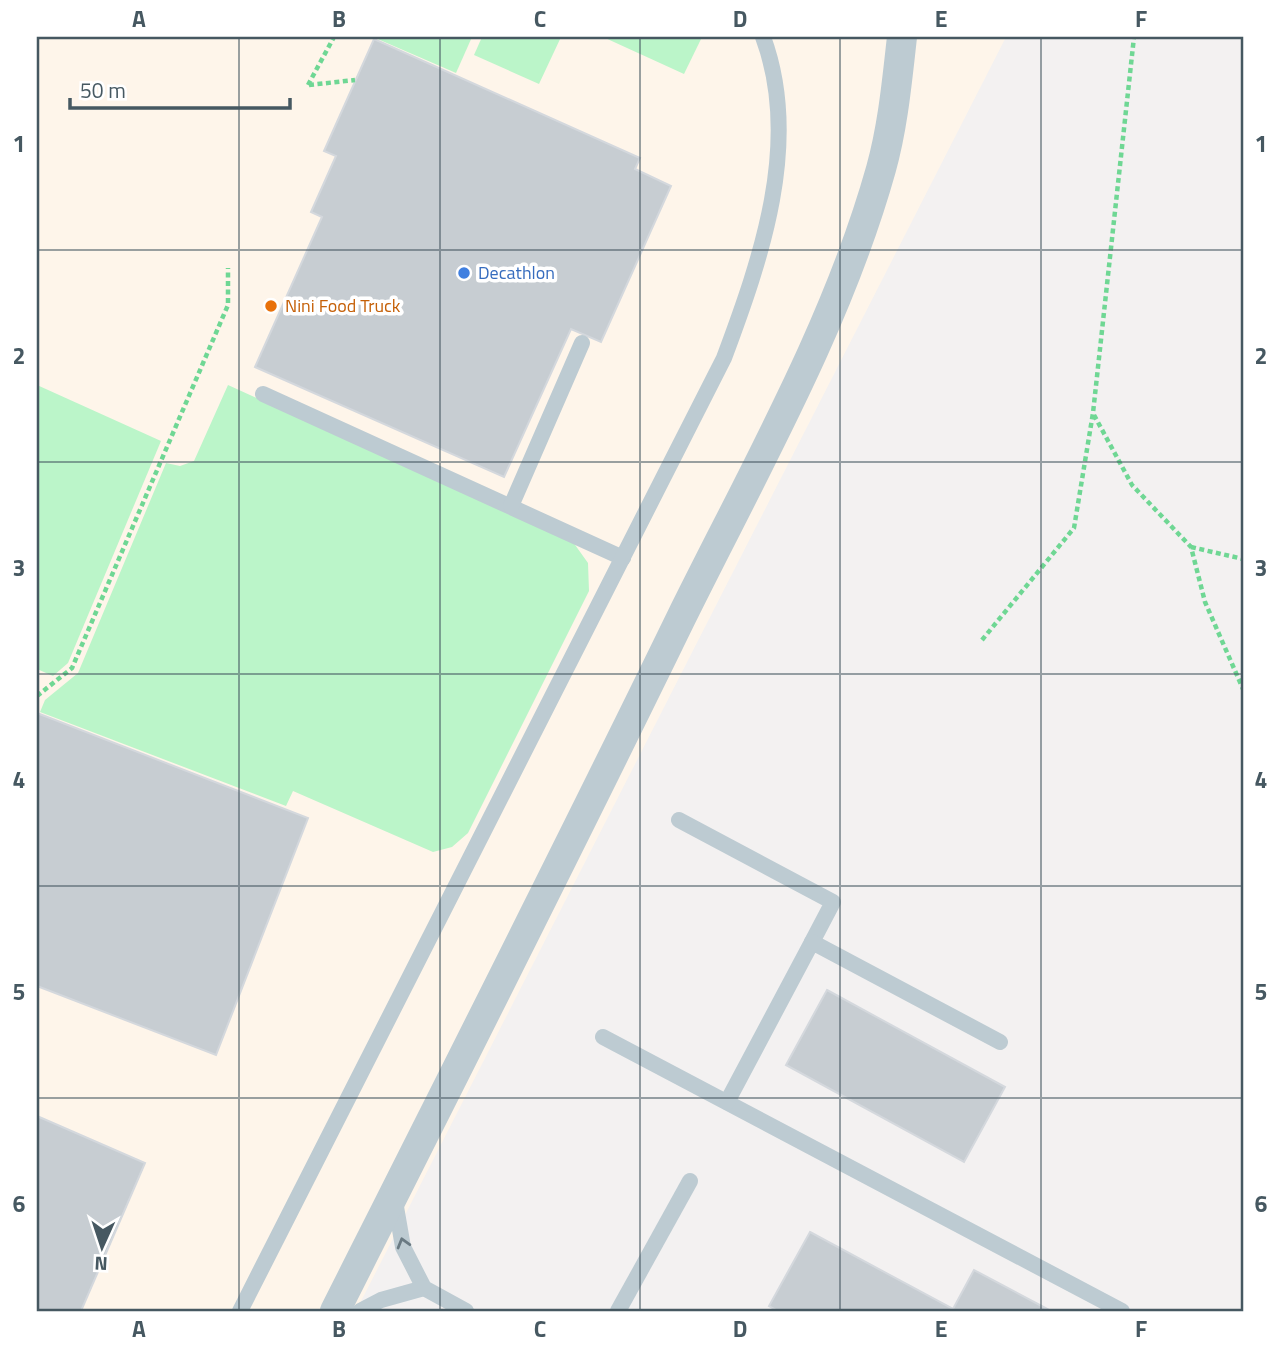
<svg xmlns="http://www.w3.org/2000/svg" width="1280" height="1348" viewBox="0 0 1280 1348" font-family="'Titillium Web',sans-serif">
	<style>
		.commercial { fill: #fef5ea }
		.green { fill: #bbf5c9 }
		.building { fill: #c7cdd2; stroke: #d4d8dd; stroke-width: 2 }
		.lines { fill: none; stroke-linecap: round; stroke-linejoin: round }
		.path { stroke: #6fd794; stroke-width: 4.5; stroke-dasharray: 5 3.5; stroke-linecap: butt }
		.service { stroke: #bdcbd2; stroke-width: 16 }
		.minor { stroke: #bdcbd2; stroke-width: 30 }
		.oneway { stroke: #6a7a83 }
		.grid { fill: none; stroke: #465861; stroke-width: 2; stroke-opacity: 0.55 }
		.shop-dot { fill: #3f7fe0; stroke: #fff; stroke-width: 2.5 }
		.food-dot { fill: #e8710a; stroke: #fff; stroke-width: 2.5 }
		.labels { text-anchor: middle; stroke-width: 7; stroke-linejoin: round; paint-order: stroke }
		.shop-label { font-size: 18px; fill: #366cbe; stroke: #fff; text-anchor: start }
		.food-label { font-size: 18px; fill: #c56008; stroke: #fff; text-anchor: start }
		.neatline { fill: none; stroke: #465861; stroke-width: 2.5 }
		.grid-label { font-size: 23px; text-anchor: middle; font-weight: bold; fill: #465861 }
	</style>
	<rect width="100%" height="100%" fill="#f3f1f1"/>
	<path class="commercial" d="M37,37H1006L356,1311H37Z"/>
	<g class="green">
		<path d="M373,37H472L456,73Z"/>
		<path d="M482,37H561L539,84L474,55Z"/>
		<path d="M603,37H702L684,74Z"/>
		<path d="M37,385L161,441L68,663L53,676L37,669Z"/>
		<path d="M228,385L573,542L588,563L589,591L468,833L452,847L433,852L293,791L286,806L40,712L45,700L78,673L166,463L180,466L194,461Z"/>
	</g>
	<g class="building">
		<path d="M374,39L640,158L635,169L671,186L601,342L571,329L504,477L255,367L322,217L311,212L336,156L324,151Z"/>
		<path d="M37,713L308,818L216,1055L37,986Z"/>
		<path d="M827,990L1005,1087L964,1162L786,1065Z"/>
		<path d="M37,1116L145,1163L81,1311H37Z"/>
		<path d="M810,1232L953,1309L974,1270L1051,1311H778L769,1306Z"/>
	</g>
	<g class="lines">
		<g class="path">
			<path d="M308,85L334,37"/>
			<path d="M309,85L355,80"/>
			<path d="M1094,415L1132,485L1191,547L1205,602L1243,689"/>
			<path d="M1191,547L1243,559"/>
			<path d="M982,640L1074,528L1093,413L1134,37"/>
			<path d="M37,696L72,668L228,305V268"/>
		</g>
		<g class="service">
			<path d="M263,394L623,558"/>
			<path d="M511,506L582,343"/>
			<path d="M679,820L833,902L812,942"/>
			<path d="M603,1037L1122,1311"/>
			<path d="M727,1102L812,942L1000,1042"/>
			<path d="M395,1201L403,1247L424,1288L466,1311"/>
			<path d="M240,1311L724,358C761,259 802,142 763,37"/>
			<path d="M360,1311L381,1300L424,1288"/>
			<path d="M618,1311L690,1181"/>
		</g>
		<path class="minor" d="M335,1311C451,1081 568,850 681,618C753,472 837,326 881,169C893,126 897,81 902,37"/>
	</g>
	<defs><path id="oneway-chevron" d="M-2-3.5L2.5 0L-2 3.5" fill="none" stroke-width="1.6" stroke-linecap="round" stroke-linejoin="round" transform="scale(1.75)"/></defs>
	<use class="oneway" href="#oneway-chevron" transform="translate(403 1243) rotate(-106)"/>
	<path class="grid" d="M239,37V1311M440,37V1311M640,37V1311M840,37V1311M1041,37V1311M37,250H1243M37,462H1243M37,674H1243M37,886H1243M37,1098H1243"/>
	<circle class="shop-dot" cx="464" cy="273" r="7"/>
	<circle class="food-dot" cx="271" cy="306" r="7"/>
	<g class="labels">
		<g class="shop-label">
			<text x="478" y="279">Decathlon</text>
		</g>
		<g class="food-label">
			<text x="285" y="312">Nini Food Truck</text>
		</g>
	</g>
	<rect width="1280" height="1348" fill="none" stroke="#ffffff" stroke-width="77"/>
	<g transform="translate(102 1247) rotate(183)" stroke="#ffffff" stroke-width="5" paint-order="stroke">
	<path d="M0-5L12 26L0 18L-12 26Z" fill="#465861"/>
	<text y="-10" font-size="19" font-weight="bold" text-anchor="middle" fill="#465861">N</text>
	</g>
	<path d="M70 98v10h220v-10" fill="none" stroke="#465861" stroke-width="3.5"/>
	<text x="80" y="98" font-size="21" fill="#465861" stroke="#ffffff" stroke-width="5" paint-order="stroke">50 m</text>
	<rect x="38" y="38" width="1204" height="1272" class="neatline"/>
	<g class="grid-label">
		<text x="139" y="27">A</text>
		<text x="339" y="27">B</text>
		<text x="540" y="27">C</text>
		<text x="740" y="27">D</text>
		<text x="941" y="27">E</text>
		<text x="1141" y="27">F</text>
		<text x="19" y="152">1</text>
		<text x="1261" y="152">1</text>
		<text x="19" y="364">2</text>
		<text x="1261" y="364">2</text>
		<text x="19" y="576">3</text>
		<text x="1261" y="576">3</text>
		<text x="19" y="788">4</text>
		<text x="1261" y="788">4</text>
		<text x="19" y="1000">5</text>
		<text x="1261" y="1000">5</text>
		<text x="19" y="1212">6</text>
		<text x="1261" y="1212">6</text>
		<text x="139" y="1337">A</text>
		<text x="339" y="1337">B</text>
		<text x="540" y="1337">C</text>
		<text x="740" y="1337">D</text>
		<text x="941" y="1337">E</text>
		<text x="1141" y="1337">F</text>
	</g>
</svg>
